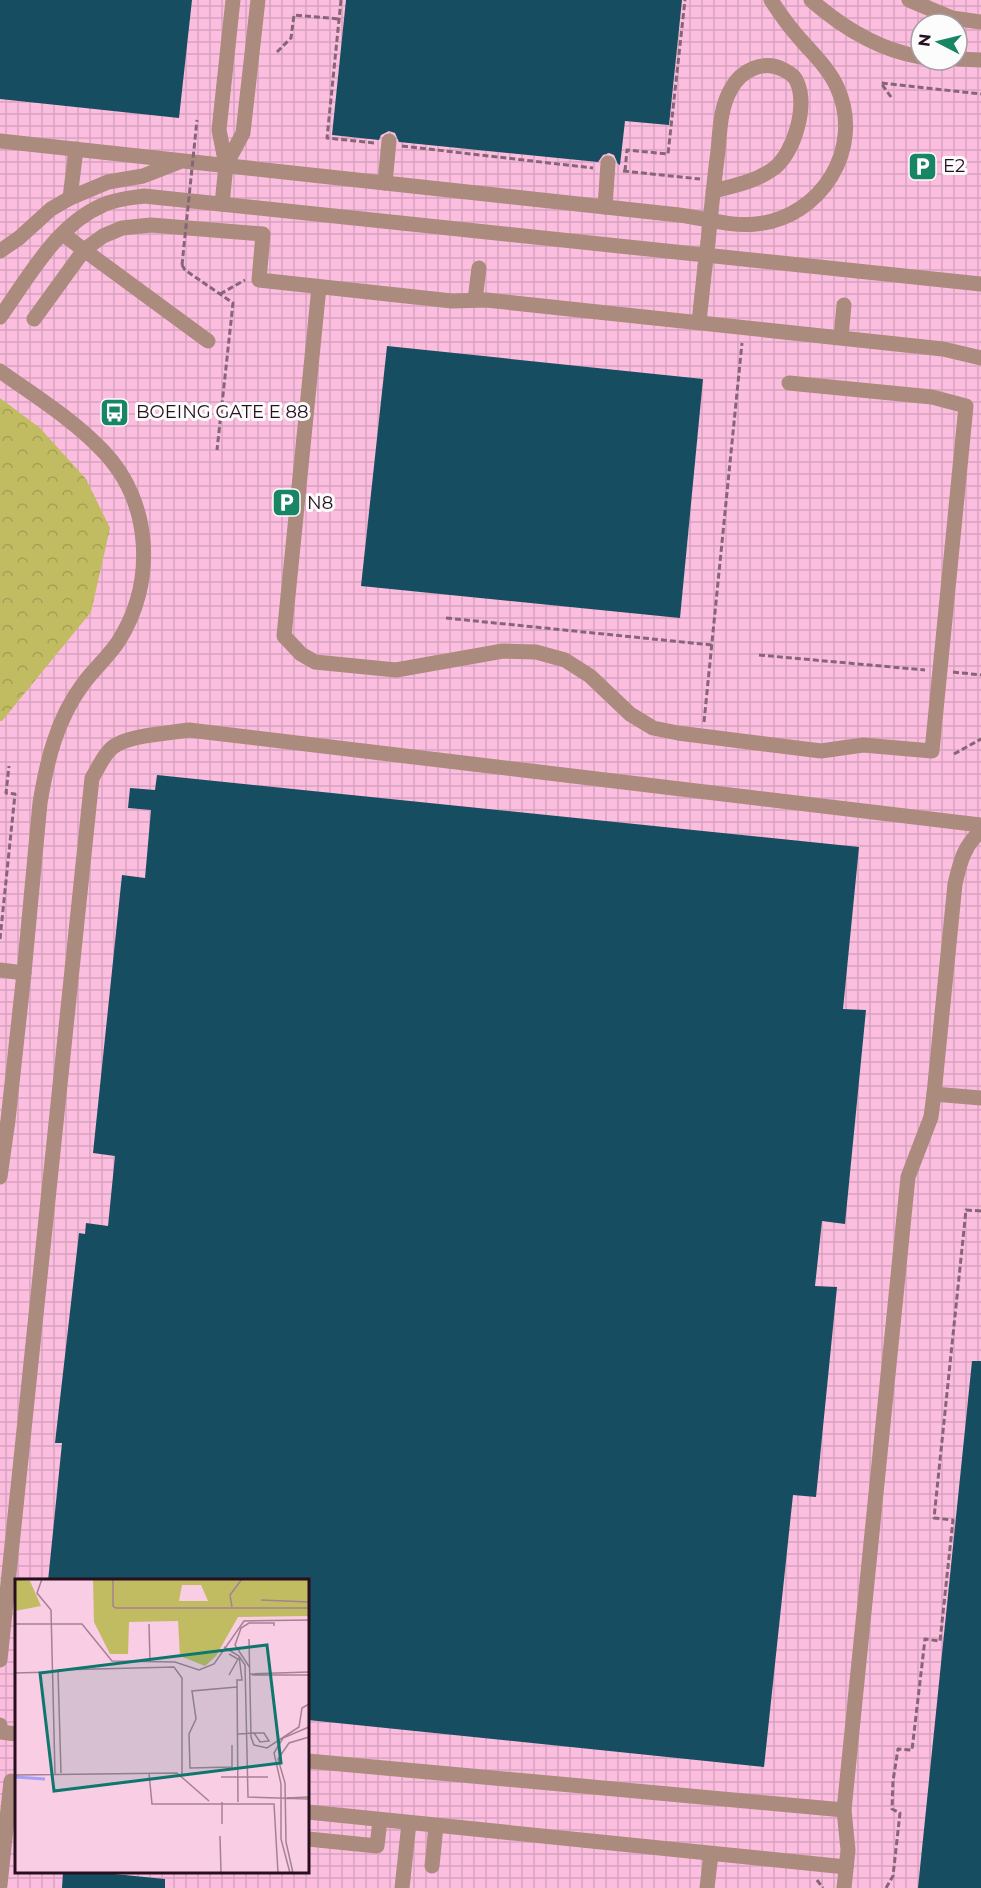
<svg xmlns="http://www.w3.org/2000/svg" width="981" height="1888" viewBox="0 0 981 1888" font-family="Montserrat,sans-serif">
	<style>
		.industrial { fill: url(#industrial-grid); fill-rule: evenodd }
		.forest { fill: url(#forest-crowns) }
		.building { fill: #174d61 }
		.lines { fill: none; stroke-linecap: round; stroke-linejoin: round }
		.path { stroke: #866576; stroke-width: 3; stroke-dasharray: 6 3; stroke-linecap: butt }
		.minor { stroke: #aa8b7d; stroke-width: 15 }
		.path-bridge { stroke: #866576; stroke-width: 3; stroke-dasharray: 6 3; stroke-linecap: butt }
		.minor-bridge { stroke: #aa8b7d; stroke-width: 15 }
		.labels { text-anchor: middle; stroke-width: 6; stroke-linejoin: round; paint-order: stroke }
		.poi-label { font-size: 18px; fill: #280f1d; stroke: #fcfcfc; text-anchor: start }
		.inset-river { fill: none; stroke: #a59ff9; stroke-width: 3 }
		.inset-road { fill: none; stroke: #a58194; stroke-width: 1.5 }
		.view { fill: #0f766e; fill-opacity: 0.15; stroke: #0f766e; stroke-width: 3 }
		.inset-edge { fill: none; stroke: #280f1d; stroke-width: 3 }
	</style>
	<defs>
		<pattern id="industrial-grid" width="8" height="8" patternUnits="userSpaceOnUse" patternTransform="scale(1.5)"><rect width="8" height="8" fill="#fcbedf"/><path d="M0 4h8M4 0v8" fill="none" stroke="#d8a2bf"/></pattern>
		<pattern id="forest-crowns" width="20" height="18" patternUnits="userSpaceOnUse" patternTransform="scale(1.5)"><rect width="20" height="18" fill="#c1bc62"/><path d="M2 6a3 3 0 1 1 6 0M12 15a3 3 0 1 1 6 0" fill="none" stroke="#a6a055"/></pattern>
	</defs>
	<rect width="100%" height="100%" fill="#f9cde3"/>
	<path class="industrial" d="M0,0H981V1888H0ZM921,24H957V60H921ZM16,1580H308V1872H16Z"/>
	<path class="forest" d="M0,398L40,428L86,479L110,528L91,612L2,721H0Z"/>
	<g class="building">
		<path d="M0,0H192L179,118L0,99Z"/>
		<path d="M346,0H682L669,125L625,121L620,165L618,164L614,155L609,153L603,155L598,162L399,142L395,133L389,131L381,135L379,140L332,135Z"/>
		<path d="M387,346L703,379L680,618L361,586Z"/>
		<path d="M157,775L859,847L843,1009L866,1010L845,1224L822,1221L815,1286L837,1287L816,1497L793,1495L764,1767L308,1720V1581H48L62,1443H55L79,1233L85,1234L86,1223L108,1226L115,1156L93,1153L122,875L145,878L151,810L128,808L130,788L155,790Z"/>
		<path d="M972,1361H981V1888H918Z"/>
		<path d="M63,1872H94L165,1879V1888H62Z"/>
	</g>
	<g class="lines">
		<g class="path">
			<path d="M341,0L327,138L375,143"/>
			<path d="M277,52L291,38L294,15L339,19"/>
			<path d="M891,97L881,83L981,94"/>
			<path d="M402,146L593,168"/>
			<path d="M623,171L700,179"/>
			<path d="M625,171L627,150L668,154L685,0"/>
			<path d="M182,265L185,270L233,303L217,450"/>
			<path d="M220,294L245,280"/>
			<path d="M446,618L712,645"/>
			<path d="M759,655L925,670"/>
			<path d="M953,672L981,675"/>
			<path d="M704,722L742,343"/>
			<path d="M954,754L981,739"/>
			<path d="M0,939L15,794L6,793L9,766"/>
			<path d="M817,1880L823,1888"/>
			<path d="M886,1888L893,1876L900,1813L892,1809L893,1781L898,1749L912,1750L925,1639L940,1641L953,1520L934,1518L966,1210L981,1211"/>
		</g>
		<g class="minor">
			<path d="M811,0C843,28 879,50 921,57"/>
			<path d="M909,0L952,18L981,22"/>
			<path d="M957,59L981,60"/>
			<path d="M0,141L679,215C704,218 731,227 756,224C821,218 865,148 837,87C829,69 814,55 801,40C790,28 780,14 771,0"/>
			<path d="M226,165L243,133L258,0"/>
			<path d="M385,183L389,141"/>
			<path d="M70,198L76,149"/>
			<path d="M222,204L226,165L219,130L233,0"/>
			<path d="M605,207L608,163"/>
			<path d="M63,234L84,250L103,236L122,228L151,225L263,234L259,280L452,301L486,300L943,349L981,358"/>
			<path d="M708,242C711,212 714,181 718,151C720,130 720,108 731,89C741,70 764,59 784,70C790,73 795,76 797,82C808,106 794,154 773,169C755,182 733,186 713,191"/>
			<path d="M0,251L19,238L51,209L70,198L108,182L143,176L179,162"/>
			<path d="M319,287L284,636L301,654L315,662L396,670L503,651L536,652L565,660L590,676L630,714L653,728L678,733L821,751L863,745L932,751L966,406L932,397L789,383"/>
			<path d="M475,300L479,268"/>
			<path d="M0,317C29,277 56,225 103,205C116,199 130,198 144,196L981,284"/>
			<path d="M34,319L84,250L208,341"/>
			<path d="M699,322L705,266"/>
			<path d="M841,337L844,305"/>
			<path d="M0,371C35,396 74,420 104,452C152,503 156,583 118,642C108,657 94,669 83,684C57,719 47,760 40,803L24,973L8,1120L0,1177"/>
			<path d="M0,970L24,973"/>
			<path d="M934,1094L981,1098"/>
			<path d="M0,1660L92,778C99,767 106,749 118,744C136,735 169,733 189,730L981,825"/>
			<path d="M0,1725L1,1732L16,1734"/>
			<path d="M308,1761L844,1810"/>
			<path d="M308,1812L846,1867"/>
			<path d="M308,1839L377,1846L380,1820"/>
			<path d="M432,1866L436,1826"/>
			<path d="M0,1885L11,1781"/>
			<path d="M402,1888L409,1823"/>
			<path d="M707,1888L711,1854"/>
			<path d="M844,1888L848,1850L844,1810L908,1177L931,1117L934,1094L955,884C960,863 964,845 981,831"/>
		</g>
		<path class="path-bridge" d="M182,265L197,120"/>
		<path class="minor-bridge" d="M705,266L708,242"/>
	</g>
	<defs>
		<symbol id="parking-square" viewBox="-11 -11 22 22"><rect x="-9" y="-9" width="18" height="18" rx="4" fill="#188664" stroke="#fcfcfc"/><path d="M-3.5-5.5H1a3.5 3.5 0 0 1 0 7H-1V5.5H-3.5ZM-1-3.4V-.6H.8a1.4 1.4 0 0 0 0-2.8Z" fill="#fff"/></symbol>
		<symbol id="bus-square" viewBox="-11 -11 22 22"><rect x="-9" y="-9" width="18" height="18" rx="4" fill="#188664" stroke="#fcfcfc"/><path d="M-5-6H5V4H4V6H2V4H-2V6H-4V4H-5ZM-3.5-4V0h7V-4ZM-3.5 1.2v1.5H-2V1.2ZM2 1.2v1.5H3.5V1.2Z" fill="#fff"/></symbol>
	</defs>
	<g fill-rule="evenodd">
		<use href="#parking-square" x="906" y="150" width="33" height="33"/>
		<use href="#bus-square" x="98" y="396" width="33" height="33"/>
		<use href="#parking-square" x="270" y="486" width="33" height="33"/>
	</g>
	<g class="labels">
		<g class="poi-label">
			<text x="943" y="172">E2</text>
			<text x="136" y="418">BOEING GATE E 88</text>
			<text x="307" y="509">N8</text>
		</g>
	</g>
	<g transform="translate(15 1579)">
		<rect width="294" height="294" fill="#f9cde3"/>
		<path d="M0,0L15,2L26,27L0,32ZM78,0H294V37L223,38L201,77L190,87L165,77L163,42L114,43L113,75H95L79,43ZM186,6L193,22H164L167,6Z" fill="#c1bc62" fill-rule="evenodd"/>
		<path class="inset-river" d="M0,198L30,200"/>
		<path class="inset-road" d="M27,0L22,14L36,31L40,195M98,0V27L101,29H294M246,21L294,23M217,28L215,16L227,0M0,45H67L97,82L160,83L184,91L199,85L229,42L294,41M134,45L135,83M234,60L236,158L239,166L252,169L284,148L287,129L294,125M209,68L224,77L230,86L233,218L294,220M214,75L223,80L214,96M235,89L220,66L226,49L234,44H259V47M0,94L38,93M235,95L294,93M237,96H294M223,155L239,154H249L254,162L245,163L239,154M217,166V188L175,189L174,155L181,140L177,112L222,108M46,194L43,91L159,88L167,99V197M134,194L137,225H259L263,294M0,196L162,194L194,222M206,198H253M272,219L294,218M207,223V245M223,223L222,101H227L224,77M205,257L206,294M275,294L266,260V205L259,174L268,159L294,148M278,294L271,263L270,204L263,180L274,164L294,158"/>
		<path class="view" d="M252,66L266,184L39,212L25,94Z"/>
		<rect width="294" height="294" class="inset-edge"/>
	</g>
	<g transform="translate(939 42) rotate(277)"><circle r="28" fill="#fcfcfc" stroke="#a79da3" stroke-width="1.5"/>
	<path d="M0-4.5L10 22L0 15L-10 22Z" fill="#188664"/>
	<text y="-9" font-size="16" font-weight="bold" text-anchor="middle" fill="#280f1d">N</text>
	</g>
</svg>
